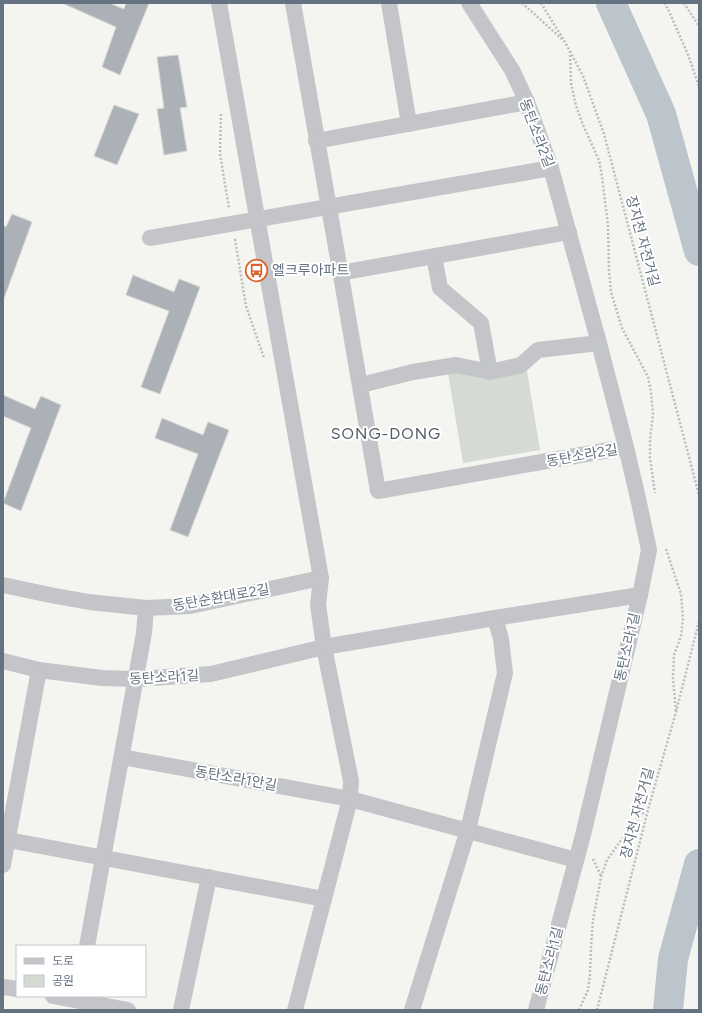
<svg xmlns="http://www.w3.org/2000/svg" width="702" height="1013" viewBox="0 0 702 1013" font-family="Figtree,'Noto Sans KR',sans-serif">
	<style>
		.green { fill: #d5dbd2 }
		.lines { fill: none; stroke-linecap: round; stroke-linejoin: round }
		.river { stroke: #bbc5cb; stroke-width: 30 }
		.building { fill: #abb1b6; stroke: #d6d6d4 }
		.path { stroke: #babcbe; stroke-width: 2.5; stroke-dasharray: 2 2; stroke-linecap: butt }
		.minor { stroke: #c3c5c9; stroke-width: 16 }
		.labels { text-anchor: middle; stroke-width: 4; stroke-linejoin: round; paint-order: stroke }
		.street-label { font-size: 14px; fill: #657281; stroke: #fff }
		.poi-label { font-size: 14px; fill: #657281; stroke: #fff; text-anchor: start }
		.quarter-label { font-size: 16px; letter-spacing: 1px; fill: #525c66; stroke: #fff }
	</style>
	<rect width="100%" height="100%" fill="#f4f5f1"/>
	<path class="green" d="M527,371L540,450L463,463L448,373L456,372L483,379Z"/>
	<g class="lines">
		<g class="river">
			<path d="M611,3L661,114L699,251"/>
			<path d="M668,1010L673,959L699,864"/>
		</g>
	</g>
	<g class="building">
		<path d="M62,3H109L124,9L126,3H149L120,75L102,67L116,27Z"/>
		<path d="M178,55L187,107L180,108L187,151L164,155L157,109L164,108L157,57Z"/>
		<path d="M114,105L139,114L117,165L94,156Z"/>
		<path d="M12,214L32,222L3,301V225L6,227Z"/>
		<path d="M133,275L174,292L179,279L200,287L160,394L141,387L169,311L126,295Z"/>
		<path d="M3,395L35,409L41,396L61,405L21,511L3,503L31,428L3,416Z"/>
		<path d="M162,418L203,435L208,422L229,430L188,537L170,530L198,454L155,438Z"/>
	</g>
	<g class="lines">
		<g class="path">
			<path d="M522,3L562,39"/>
			<path d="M541,3L565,42L583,76L604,134L699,495"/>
			<path d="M664,3L668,9L689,57L699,87"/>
			<path d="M684,3L699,26"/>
			<path d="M570,51L571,83L576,106L583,125L599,160L602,177L608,225L609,271L611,292L622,328L648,377L651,392L653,414L650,440V458L655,493"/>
			<path d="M221,114L220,154L229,208"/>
			<path d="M235,239L246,306L264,358"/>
			<path d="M666,549L681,594L683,619L681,636L674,655L673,679L676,712"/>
			<path d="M593,859L601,876"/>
			<path d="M579,1010L588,990L590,975L591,947L593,920L601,877L607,860L622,839L647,808"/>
			<path d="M597,1010L649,806L676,712L699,621"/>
		</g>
		<g class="minor">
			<path d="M219,3L321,578L318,605L324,647L351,781L350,799L295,1010"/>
			<path d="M293,3C321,166 351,328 378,491L626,447L599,343L551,168L527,102L512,70L469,3"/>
			<path d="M389,3L409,124"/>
			<path d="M316,141L527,102"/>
			<path d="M150,238L551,168"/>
			<path d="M434,256L440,288L481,323L490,372"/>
			<path d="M340,273L569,232"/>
			<path d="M361,385L413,372L456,365L490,372L521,365L538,350L599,343"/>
			<path d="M626,447L638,498L649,550L640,595"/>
			<path d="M3,585L50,595L89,602L146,608L190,606L321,578"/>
			<path d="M3,661L39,670L102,678L136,679L211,674L324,647L495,618L640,595L583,835L536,1010"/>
			<path d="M122,757L350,799L576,860"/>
			<path d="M3,839L324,899"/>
			<path d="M3,865L39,670"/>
			<path d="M87,946L144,633L146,608"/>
			<path d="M3,987L17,989"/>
			<path d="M53,996L128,1010"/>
			<path d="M181,1010L209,877"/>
			<path d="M412,1010L468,830L505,673L501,639L495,618"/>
		</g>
	</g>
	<defs>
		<symbol id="bus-ring" viewBox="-11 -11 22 22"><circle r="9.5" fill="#fff" stroke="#db612a" stroke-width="1.5"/><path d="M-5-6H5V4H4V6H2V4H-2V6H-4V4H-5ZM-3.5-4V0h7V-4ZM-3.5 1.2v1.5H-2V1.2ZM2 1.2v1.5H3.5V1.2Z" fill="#db612a"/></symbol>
	</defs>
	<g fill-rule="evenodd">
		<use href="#bus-ring" x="244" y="258" width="25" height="25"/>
	</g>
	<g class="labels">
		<g class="street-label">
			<text transform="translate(537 133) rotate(69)" y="5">동탄소라2길</text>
			<text transform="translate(643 241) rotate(75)" y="5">장지천 자전거길</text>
			<text transform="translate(582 455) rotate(-10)" y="5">동탄소라2길</text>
			<text transform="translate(221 597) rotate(-10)" y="5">동탄순환대로2길</text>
			<text transform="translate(627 647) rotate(-77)" y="5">동탄소라1길</text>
			<text transform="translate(164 677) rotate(-3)" y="5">동탄소라1길</text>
			<text transform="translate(236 778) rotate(10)" y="5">동탄소라1안길</text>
			<text transform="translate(637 813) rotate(-75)" y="5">장지천 자전거길</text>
			<text transform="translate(549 961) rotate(-75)" y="5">동탄소라1길</text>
		</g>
		<g class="poi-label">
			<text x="272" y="275">엘크루아파트</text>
		</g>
		<g class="quarter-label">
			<text x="386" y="439">SONG-DONG</text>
		</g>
	</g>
	<rect width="702" height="1013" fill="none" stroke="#657281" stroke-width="8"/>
	<rect x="16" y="945" width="130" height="52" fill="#ffffff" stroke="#c1c7cd"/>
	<rect x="24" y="958" width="20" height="6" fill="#c3c5c9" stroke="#c1c7cd"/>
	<text x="52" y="965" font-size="12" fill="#657281">도로</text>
	<rect x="24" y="975" width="20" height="12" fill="#d5dbd2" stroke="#c1c7cd"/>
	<text x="52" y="985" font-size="12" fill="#657281">공원</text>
</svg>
